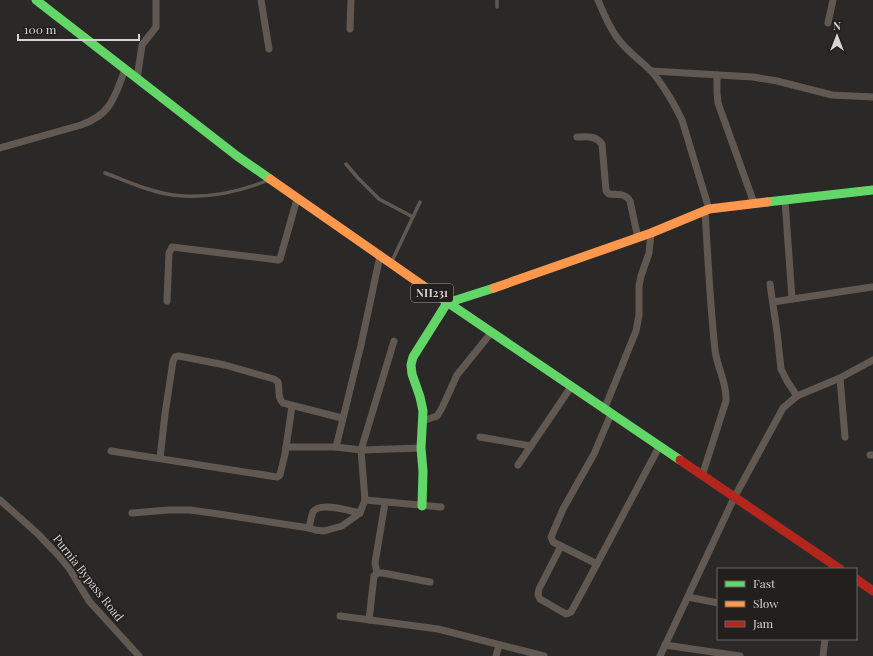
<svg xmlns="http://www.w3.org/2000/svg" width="873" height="656" viewBox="0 0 873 656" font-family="'Playfair Display',serif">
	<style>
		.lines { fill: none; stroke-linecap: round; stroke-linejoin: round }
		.lane { stroke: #615951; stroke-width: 3.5 }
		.street { stroke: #615951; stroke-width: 7 }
		.fast { stroke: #63d668; stroke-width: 9 }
		.slow { stroke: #ff974d; stroke-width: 9 }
		.jam { stroke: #b3261e; stroke-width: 9 }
		.labels { text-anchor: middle; stroke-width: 4; stroke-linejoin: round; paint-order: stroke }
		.shield { fill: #231f1d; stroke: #a09d9c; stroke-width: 1 }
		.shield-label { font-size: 11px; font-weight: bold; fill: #d6d3d2 }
		.street-label { font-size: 12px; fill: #d6d3d2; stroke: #231f1d }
	</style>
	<rect width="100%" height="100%" fill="#2b2928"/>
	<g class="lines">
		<g class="lane">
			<path d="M497,0V7"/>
			<path d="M346,164L358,178L379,199L413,217"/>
			<path d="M105,173C127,181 150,192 173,195C205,199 236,193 266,181"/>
			<path d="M392,261L420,202"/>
		</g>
		<g class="street">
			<path d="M261,0L269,49"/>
			<path d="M598,0C603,12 608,25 616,36C625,50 639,59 651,71C662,83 675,105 682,120L709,209"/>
			<path d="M828,23L833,0"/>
			<path d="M350,29L351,0"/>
			<path d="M652,71L753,77L777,81L832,95L873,97"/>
			<path d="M717,75V93L718,103L754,203"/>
			<path d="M137,79L142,45L156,27V0"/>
			<path d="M577,137C587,137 595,135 602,144L606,191L609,194C617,195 626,193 630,201L638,238"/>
			<path d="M0,148L81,125C112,114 114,97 125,70"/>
			<path d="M785,200L792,299"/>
			<path d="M770,284L777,332L781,369L787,381L797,396"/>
			<path d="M167,301L169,253L172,247L278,260L280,259L297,199"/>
			<path d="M773,302L872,287"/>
			<path d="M840,378L845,437"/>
			<path d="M604,410L636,331L639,315V286L641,276L649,253L651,233"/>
			<path d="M423,421L437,416L442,408L457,375L491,333"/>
			<path d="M480,437L531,446"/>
			<path d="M286,447H336L361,450L421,448"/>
			<path d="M336,447L361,345L380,256"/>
			<path d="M111,451L277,477L280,475L285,454L292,406"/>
			<path d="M870,455H873"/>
			<path d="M160,458L165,414L173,361L175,357L179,356L225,365L274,379L278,382C280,389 277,398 283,403L342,418"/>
			<path d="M518,465L571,387"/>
			<path d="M702,476L726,401C727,382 717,368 715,350C710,304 708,258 705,212"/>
			<path d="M0,500L38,534L59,556L69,568L89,601L139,656"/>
			<path d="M365,500L441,507"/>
			<path d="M132,513L169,510H190L212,513L309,528L315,530L324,531L342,526L360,513L365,500L361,450L394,341"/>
			<path d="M309,528C310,524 311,517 313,512C319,501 349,511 360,513"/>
			<path d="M561,546L539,589L538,595L540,599L566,614L571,612L582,592L659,447"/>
			<path d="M597,564L553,542L551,537L563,509L594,454L611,414"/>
			<path d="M377,573L375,563L385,503"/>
			<path d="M688,597L718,603"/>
			<path d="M340,616L438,629L544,656"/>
			<path d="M369,620L374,576L377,573H383L430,582"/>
			<path d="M665,645L740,656"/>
			<path d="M496,656L499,645"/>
			<path d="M660,656L734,498L783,408L797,396L840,378L873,360"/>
			<path d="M823,656L825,639"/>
		</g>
		<g class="fast">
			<path d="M36,0L237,156L270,179"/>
			<path d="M767,202L873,190"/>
			<path d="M422,285L680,460"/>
			<path d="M422,506L423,471L421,448L423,411L420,397L412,374L411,365L413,357L447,303L494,288"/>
		</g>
		<g class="slow">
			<path d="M270,179L422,285"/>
			<path d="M494,288L651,233L709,209L767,202"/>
		</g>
		<g class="jam">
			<path d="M680,460L840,569"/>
			<path d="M856,579L873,591"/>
		</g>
	</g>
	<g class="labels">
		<rect class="shield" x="411" y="284" width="42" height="18" rx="3"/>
		<g class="shield-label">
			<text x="432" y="297">NH231</text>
		</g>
		<g class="street-label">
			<text transform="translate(88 578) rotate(52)" y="4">Purnia Bypass Road</text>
		</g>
	</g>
	<rect x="717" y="568" width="140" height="72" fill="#231f1d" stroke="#6b6765"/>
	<rect x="725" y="581" width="20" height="6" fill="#63d668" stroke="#6b6765"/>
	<text x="753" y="588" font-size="12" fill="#d6d3d2">Fast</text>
	<rect x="725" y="601" width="20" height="6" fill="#ff974d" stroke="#6b6765"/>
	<text x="753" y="608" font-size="12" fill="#d6d3d2">Slow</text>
	<rect x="725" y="621" width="20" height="6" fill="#b3261e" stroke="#6b6765"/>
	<text x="753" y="628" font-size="12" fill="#d6d3d2">Jam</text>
	<g transform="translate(837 36)" stroke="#231f1d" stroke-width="3" paint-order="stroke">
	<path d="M0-3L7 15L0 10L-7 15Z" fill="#d6d3d2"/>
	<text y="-6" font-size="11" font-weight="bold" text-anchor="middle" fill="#d6d3d2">N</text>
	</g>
	<path d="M18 34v6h121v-6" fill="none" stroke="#d6d3d2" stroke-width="2"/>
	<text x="24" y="34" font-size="12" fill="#d6d3d2" stroke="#231f1d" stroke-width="3" paint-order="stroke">100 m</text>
</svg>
